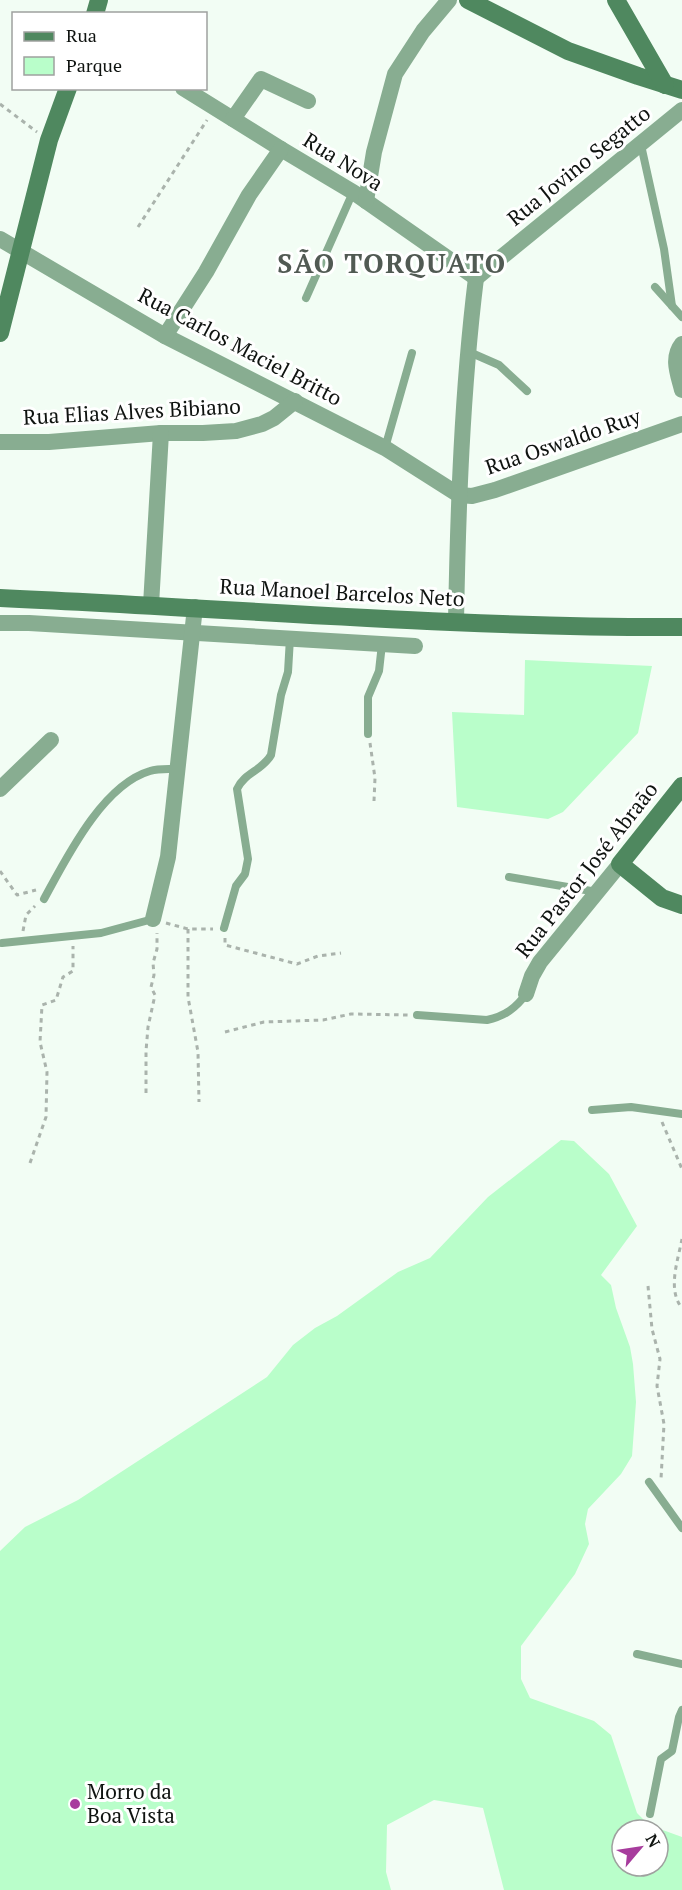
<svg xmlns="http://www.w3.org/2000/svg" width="682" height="1890" viewBox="0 0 682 1890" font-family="'PT Serif',serif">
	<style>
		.green { fill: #b9feca; fill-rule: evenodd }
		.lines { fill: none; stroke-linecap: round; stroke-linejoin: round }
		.path { stroke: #aab3ac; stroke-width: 3; stroke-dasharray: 4.5 4.5; stroke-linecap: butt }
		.lane { stroke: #88ad91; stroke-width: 8 }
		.street { stroke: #88ad91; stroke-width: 16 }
		.secondary { stroke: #4f885f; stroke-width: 18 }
		.poi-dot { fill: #a73c9d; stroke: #fff; stroke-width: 2 }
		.labels { text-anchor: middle; stroke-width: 6; stroke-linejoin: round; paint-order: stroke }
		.street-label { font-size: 21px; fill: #0f1310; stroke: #fff }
		.poi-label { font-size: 21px; fill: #0f1310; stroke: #fff; text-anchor: start }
		.district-label { font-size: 27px; font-weight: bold; letter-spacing: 1.5px; fill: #515a53; stroke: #fff }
	</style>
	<rect width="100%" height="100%" fill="#f2fdf4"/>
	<g class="green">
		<path d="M525,660L652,666L638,733L563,812L548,819L457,807L452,712L524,715Z"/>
		<path d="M561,1140L574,1141L609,1174L637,1226L601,1275L611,1285L616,1308L630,1347L633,1364L636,1402L632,1456L621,1474L588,1509L585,1524L589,1544L575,1574L521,1646V1679L530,1698L594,1721L611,1735L637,1813L649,1825L682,1837V1890H504L483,1808L434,1800L387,1825L386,1872L391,1890H0V1551L25,1527L78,1500L267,1377L293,1345L315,1328L337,1316L398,1272L430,1258L488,1197ZM622,1830H658V1866H622Z"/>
	</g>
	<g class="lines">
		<g class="path">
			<path d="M0,104L37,132"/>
			<path d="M138,227L207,120"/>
			<path d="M370,743L375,778L374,801"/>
			<path d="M0,871L17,895L36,890"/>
			<path d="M166,923L188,929H213"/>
			<path d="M188,929V997L198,1052L199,1102"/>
			<path d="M23,931L26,915L35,906"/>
			<path d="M225,938V945L297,964L318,956L341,953"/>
			<path d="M225,1032L264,1022L323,1020L351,1014L408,1015"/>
			<path d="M146,1093V1051L148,1027L155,995L151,987L154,975L153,963L157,949V933"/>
			<path d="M662,1122L682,1169"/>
			<path d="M30,1163L46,1117L47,1072L40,1042L42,1005L56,1000L63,977L73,971V946"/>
			<path d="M682,1239C678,1260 667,1290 682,1308"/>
			<path d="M648,1286L652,1329L660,1359L657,1386L664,1424L661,1479"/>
		</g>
		<g class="lane">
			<path d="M641,145L664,249L672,306"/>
			<path d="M655,287L682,317"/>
			<path d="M306,298L353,192"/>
			<path d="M467,351L499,365L527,391"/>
			<path d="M385,448L412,353"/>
			<path d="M368,734V697L379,671L382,644"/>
			<path d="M509,877L597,892"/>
			<path d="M44,899C66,859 102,785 150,771C159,768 168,769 178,769"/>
			<path d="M224,928L236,886L245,874L248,859L237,789C244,773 263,770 271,755L281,695L288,672L290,638"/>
			<path d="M2,943L101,933L153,919"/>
			<path d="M417,1015L487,1020C505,1016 516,1008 526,994"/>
			<path d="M592,1110L631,1107L682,1114"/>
			<path d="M649,1482L682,1528"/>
			<path d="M637,1654L682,1664"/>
			<path d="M650,1814L661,1759L672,1751L679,1717L682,1710"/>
		</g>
		<g class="street">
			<path d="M183,88L281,149L353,192L476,278"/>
			<path d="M233,119L261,79L308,101"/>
			<path d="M366,201L374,152L395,74L423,31L449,0"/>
			<path d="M0,239L165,336L385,448L459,495L472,496L495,490L682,424"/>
			<path d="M476,278L682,110"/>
			<path d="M165,336L206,272L249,195L281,149"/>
			<path d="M682,344C671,358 678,374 682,390"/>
			<path d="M0,442H49L161,433H203L236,431L262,424L274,418L295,401"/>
			<path d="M151,605L161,433"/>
			<path d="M456,622C458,507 462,392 476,278"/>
			<path d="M0,623H29L415,646"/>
			<path d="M0,789L51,740"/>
			<path d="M153,919L168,857L195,607"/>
			<path d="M526,994L532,976L540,962L620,864"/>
		</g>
		<g class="secondary">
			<path d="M468,0L568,51L638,76L682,90"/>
			<path d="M616,0L665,85"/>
			<path d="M95,14L99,0"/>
			<path d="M0,333L49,140L68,88"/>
			<path d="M0,598C227,608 454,628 682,627"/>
			<path d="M682,786L620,864L662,898L682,905"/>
		</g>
	</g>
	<circle class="poi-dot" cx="75" cy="1804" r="6"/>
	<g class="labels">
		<g class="street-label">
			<text transform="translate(343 162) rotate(32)" y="7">Rua Nova</text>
			<text transform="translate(579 166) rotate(-39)" y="7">Rua Jovino Segatto</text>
			<text transform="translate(240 347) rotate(28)" y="7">Rua Carlos Maciel Britto</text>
			<text transform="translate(132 412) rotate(-3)" y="7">Rua Elias Alves Bibiano</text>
			<text transform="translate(563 442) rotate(-19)" y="7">Rua Oswaldo Ruy</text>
			<text transform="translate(342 593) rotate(3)" y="7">Rua Manoel Barcelos Neto</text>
			<text transform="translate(587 870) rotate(-52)" y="7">Rua Pastor José Abraão</text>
		</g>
		<g class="poi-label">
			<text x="87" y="1799">Morro da<tspan x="87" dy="24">Boa Vista</tspan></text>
		</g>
		<g class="district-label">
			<text x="392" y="273">SÃO TORQUATO</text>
		</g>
	</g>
	<rect x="12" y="12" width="195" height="78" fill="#ffffff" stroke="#9fa19f" stroke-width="1.5"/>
	<rect x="24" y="32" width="30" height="9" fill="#4f885f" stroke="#9fa19f" stroke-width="1.5"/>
	<text x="66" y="42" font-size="18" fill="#0f1310">Rua</text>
	<rect x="24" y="57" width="30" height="18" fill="#b9feca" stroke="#9fa19f" stroke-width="1.5"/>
	<text x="66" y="72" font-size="18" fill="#0f1310">Parque</text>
	<g transform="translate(640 1848) rotate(61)"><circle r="28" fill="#ffffff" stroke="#9fa19f" stroke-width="1.5"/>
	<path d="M0-4.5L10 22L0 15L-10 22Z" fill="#a73c9d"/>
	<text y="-9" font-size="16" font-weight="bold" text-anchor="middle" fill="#0f1310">N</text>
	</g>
</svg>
